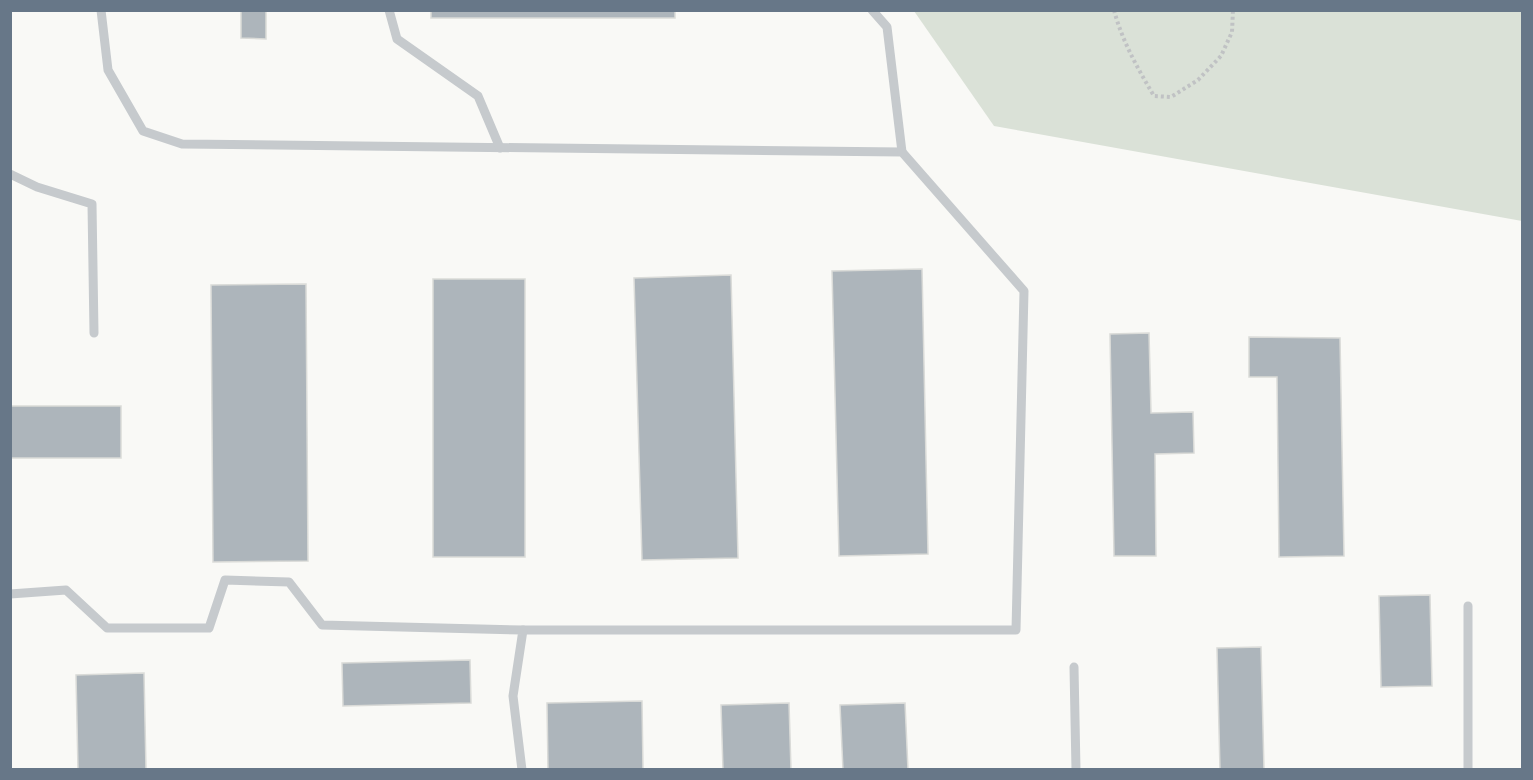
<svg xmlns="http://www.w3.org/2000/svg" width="1533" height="780" viewBox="0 0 1533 780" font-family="Arial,sans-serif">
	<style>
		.green { fill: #dae1d7 }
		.building { fill: #adb5bb; stroke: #dadbd8; stroke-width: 1.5 }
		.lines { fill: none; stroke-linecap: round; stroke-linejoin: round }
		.path { stroke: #c0c2c4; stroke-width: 4; stroke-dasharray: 3 3; stroke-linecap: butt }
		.lane { stroke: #c6cacd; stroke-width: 9 }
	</style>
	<rect width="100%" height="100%" fill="#f9f9f6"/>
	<path class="green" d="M914,11H1522V221L994,126Z"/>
	<g class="building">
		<path d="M241,10H266V39L241,38Z"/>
		<rect x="431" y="10" width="244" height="8"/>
		<path d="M922,269L928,554L839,556L832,271Z"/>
		<path d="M731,275L738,558L642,560L634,278Z"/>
		<rect x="433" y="279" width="92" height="278"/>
		<path d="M306,284L308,561L213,562L211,285Z"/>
		<path d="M1149,333L1151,413L1193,412L1194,453L1155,454L1156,556H1114L1110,334Z"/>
		<path d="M1249,337L1340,338L1344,556L1279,557L1277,377H1249Z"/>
		<rect x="10" y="406" width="111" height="52"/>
		<path d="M1430,595L1432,686L1381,687L1379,596Z"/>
		<path d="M1261,647L1264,770H1220L1217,648Z"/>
		<path d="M470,660L471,703L343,706L342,663Z"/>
		<path d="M144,673L146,770H78L76,675Z"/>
		<path d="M642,701L643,770H548L547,703Z"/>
		<path d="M789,703L791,770H723L721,705Z"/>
		<path d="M905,703L908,770H843L840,705Z"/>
	</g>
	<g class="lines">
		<path class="path" d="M1114,10C1122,41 1138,69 1154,96L1171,97L1198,80L1221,56L1232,32L1233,10"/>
		<g class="lane">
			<path d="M101,10L108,70L143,131L182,144L902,152L1024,291L1016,630H523"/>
			<path d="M389,10L397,39L478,96L500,148"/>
			<path d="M872,10L887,27L902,152"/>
			<path d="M10,174L37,187L92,204L94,333"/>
			<path d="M10,594L66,590L107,628H209L225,580L289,582L322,625L523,630L513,696L522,770"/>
			<path d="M1468,606V770"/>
			<path d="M1074,667L1076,770"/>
		</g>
	</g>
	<rect width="1533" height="780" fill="none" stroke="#677788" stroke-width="24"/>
</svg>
